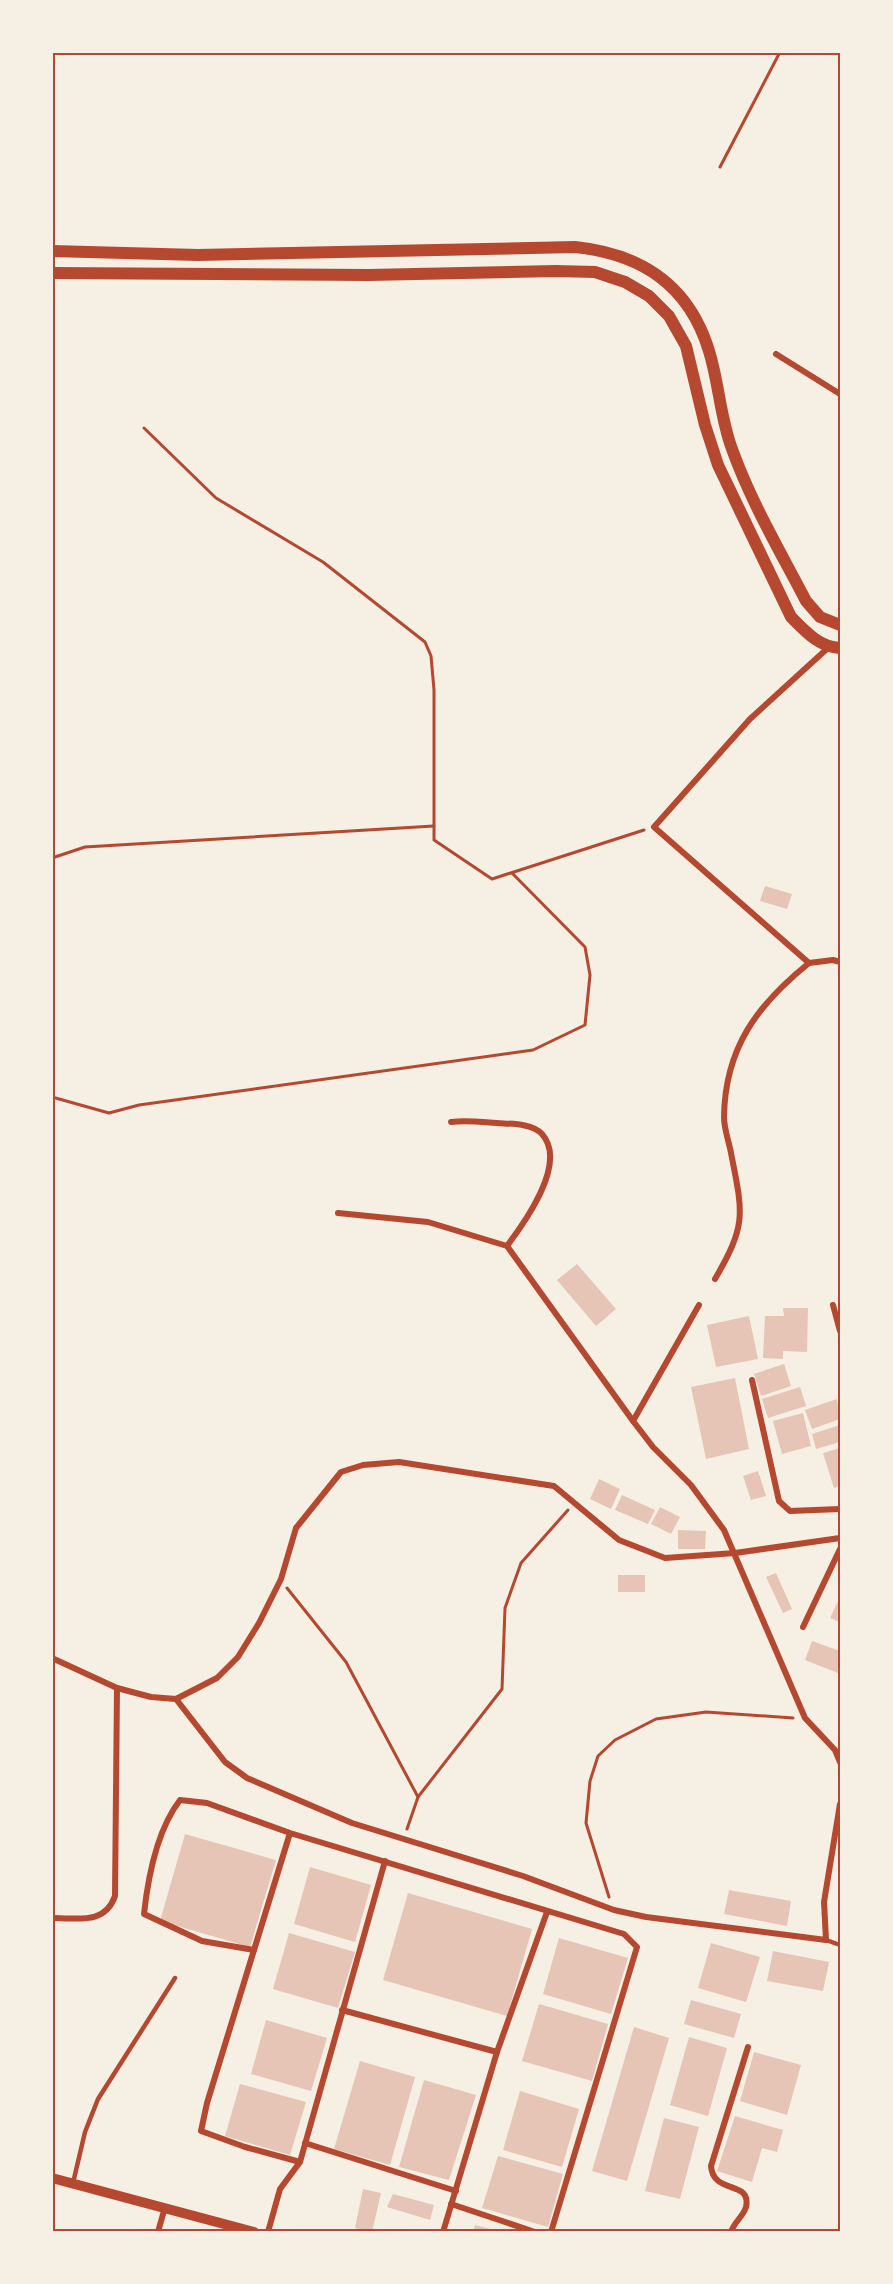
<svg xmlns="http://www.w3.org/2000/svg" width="893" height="2284" viewBox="0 0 893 2284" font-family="Manrope,sans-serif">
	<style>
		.building { fill: #e6c5b7 }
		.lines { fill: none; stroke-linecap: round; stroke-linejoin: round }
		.path { stroke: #b5482f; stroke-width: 3 }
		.service { stroke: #b5482f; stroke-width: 4.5 }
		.minor { stroke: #b5482f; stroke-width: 6 }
		.tertiary { stroke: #b5482f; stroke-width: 10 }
		.secondary { stroke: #b5482f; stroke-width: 12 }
		.neatline { fill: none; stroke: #b5482f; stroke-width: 2 }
	</style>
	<rect width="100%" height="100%" fill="#f6efe4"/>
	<g class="building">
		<path d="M765,886L792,894L787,909L760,901Z"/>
		<path d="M577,1264L616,1309L596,1326L557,1280Z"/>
		<path d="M783,1308H808L807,1352L783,1351V1359L763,1358L765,1316H784Z"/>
		<path d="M749,1316L758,1359L716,1367L707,1325Z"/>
		<path d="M784,1364L791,1386L761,1396L754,1374Z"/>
		<path d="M735,1378L749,1449L706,1459L691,1387Z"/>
		<path d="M800,1387L806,1406L768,1418L762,1399Z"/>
		<path d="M837,1399L840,1419L812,1429L805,1410Z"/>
		<path d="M803,1413L811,1446L782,1454L773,1421Z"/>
		<path d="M840,1425V1442L816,1449L812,1434Z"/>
		<path d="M840,1448V1486L834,1488L823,1453Z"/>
		<path d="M758,1471L766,1496L751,1500L743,1476Z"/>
		<path d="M599,1479L620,1489L611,1509L590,1499Z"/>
		<path d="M622,1495L655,1510L648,1524L615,1510Z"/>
		<path d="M660,1507L680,1517L671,1534L651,1524Z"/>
		<path d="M678,1530L706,1531L705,1549H678Z"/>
		<path d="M776,1573L792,1609L783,1613L766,1577Z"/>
		<rect x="618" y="1575" width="27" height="17"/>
		<path d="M840,1597V1622L830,1618Z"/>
		<path d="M812,1641L840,1651L838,1673L805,1660Z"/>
		<path d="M185,1834L276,1860L250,1947L160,1921Z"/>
		<path d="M310,1867L371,1885L355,1942L294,1924Z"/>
		<path d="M729,1890L791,1901L787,1926L724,1914Z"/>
		<path d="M408,1893L532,1929L507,2016L383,1980Z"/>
		<path d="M289,1933L355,1952L338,2008L273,1989Z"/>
		<path d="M559,1938L628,1958L611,2014L543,1994Z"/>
		<path d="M711,1943L760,1957L746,2002L698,1988Z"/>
		<path d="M773,1951L829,1962L823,1991L767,1981Z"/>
		<path d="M691,2000L741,2014L734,2038L684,2024Z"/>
		<path d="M539,2004L608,2024L592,2081L522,2061Z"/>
		<path d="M266,2020L327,2038L311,2091L251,2074Z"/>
		<path d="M634,2027L669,2038L627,2181L592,2171Z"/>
		<path d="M689,2037L727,2048L708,2116L670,2105Z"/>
		<path d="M754,2052L801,2065L787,2115L740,2101Z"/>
		<path d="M360,2061L415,2077L390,2165L334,2149Z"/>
		<path d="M424,2080L476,2095L449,2180L399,2167Z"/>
		<path d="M240,2084L306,2102L290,2155L225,2136Z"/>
		<path d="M520,2091L579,2109L562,2167L503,2150Z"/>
		<path d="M735,2116L783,2130L777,2152L762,2148L752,2182L717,2171Z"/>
		<path d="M664,2118L699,2127L680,2199L645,2191Z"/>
		<path d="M498,2156L563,2174L548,2227L482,2208Z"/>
		<path d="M363,2189L381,2193L372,2232L355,2228Z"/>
		<path d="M393,2194L434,2205L430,2220L387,2207Z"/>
		<path d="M475,2225L498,2231L497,2232H473Z"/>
	</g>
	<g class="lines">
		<g class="path">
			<path d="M720,167L780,52"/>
			<path d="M144,428L216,498L323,562L425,642L431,656L434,690V840L492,879L644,830"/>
			<path d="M52,858L85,847L434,826"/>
			<path d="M52,1097L109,1113L139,1105L533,1050L585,1025L590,975L585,947L512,873"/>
			<path d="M287,1588L346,1662L418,1797L407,1829"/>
			<path d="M418,1797L502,1689L505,1608L521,1563L568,1510"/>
			<path d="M609,1897L586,1823L590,1781L598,1756L615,1740L656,1719L706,1712L793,1718"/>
		</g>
		<g class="service">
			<path d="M826,1940L840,1945"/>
			<path d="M73,2183L85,2132L98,2099L175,1978"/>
		</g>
		<g class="minor">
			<path d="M776,354L840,394"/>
			<path d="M809,963L833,960L840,962"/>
			<path d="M451,1122C467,1120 481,1122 497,1123C510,1124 532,1123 542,1134C568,1163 525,1222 507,1246"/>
			<path d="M338,1213L428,1222L507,1246L633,1421"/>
			<path d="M715,1279C747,1224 743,1214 731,1153C729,1142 724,1129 724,1117C725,1048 757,1005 809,963L654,827L750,719L829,647"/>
			<path d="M699,1305L633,1421L653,1447L691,1485L724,1530L805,1718L835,1750L840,1762"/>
			<path d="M833,1305L840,1331"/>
			<path d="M752,1380L779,1501L790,1511L840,1509"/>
			<path d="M803,1627L840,1549"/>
			<path d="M52,1658L117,1688L151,1697L176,1699L217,1678L238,1657L259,1623L281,1579L296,1528L341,1472L363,1465L399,1462L554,1486L619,1540L665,1558L735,1553L840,1538"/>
			<path d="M176,1699L225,1762L247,1778L352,1823L523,1876L614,1910L646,1917L826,1940L824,1902L840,1804"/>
			<path d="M290,1833L254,1950L202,1941L144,1914C148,1877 157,1830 180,1800L207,1803L290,1833L624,1934L637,1947L551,2232"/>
			<path d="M52,1918C78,1918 105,1925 115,1896L117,1688"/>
			<path d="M254,1950L207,2103L201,2131L245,2147L300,2162"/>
			<path d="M342,2010L497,2052"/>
			<path d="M305,2143L456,2191"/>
			<path d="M451,2204L535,2232"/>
			<path d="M158,2232L165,2207"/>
			<path d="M268,2232L280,2189L300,2162L385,1861"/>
			<path d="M443,2232L497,2052L547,1912"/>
			<path d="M731,2232C734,2222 743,2217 746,2207C752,2180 713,2195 711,2166L748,2047"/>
		</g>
		<path class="tertiary" d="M52,2178L254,2232"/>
		<g class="secondary">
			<path d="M52,251L198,255L575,247C642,254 689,285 709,351C719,383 720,417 732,449C751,502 780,551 806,601L820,617L840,625"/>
			<path d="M52,273L369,275L556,271L595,272L625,282L649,296L669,316L686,346L705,425L718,465L791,617C806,632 819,647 840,648"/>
		</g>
	</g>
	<rect width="893" height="2284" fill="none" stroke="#f6efe4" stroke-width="108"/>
	<rect x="54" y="54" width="785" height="2176" class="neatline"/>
</svg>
